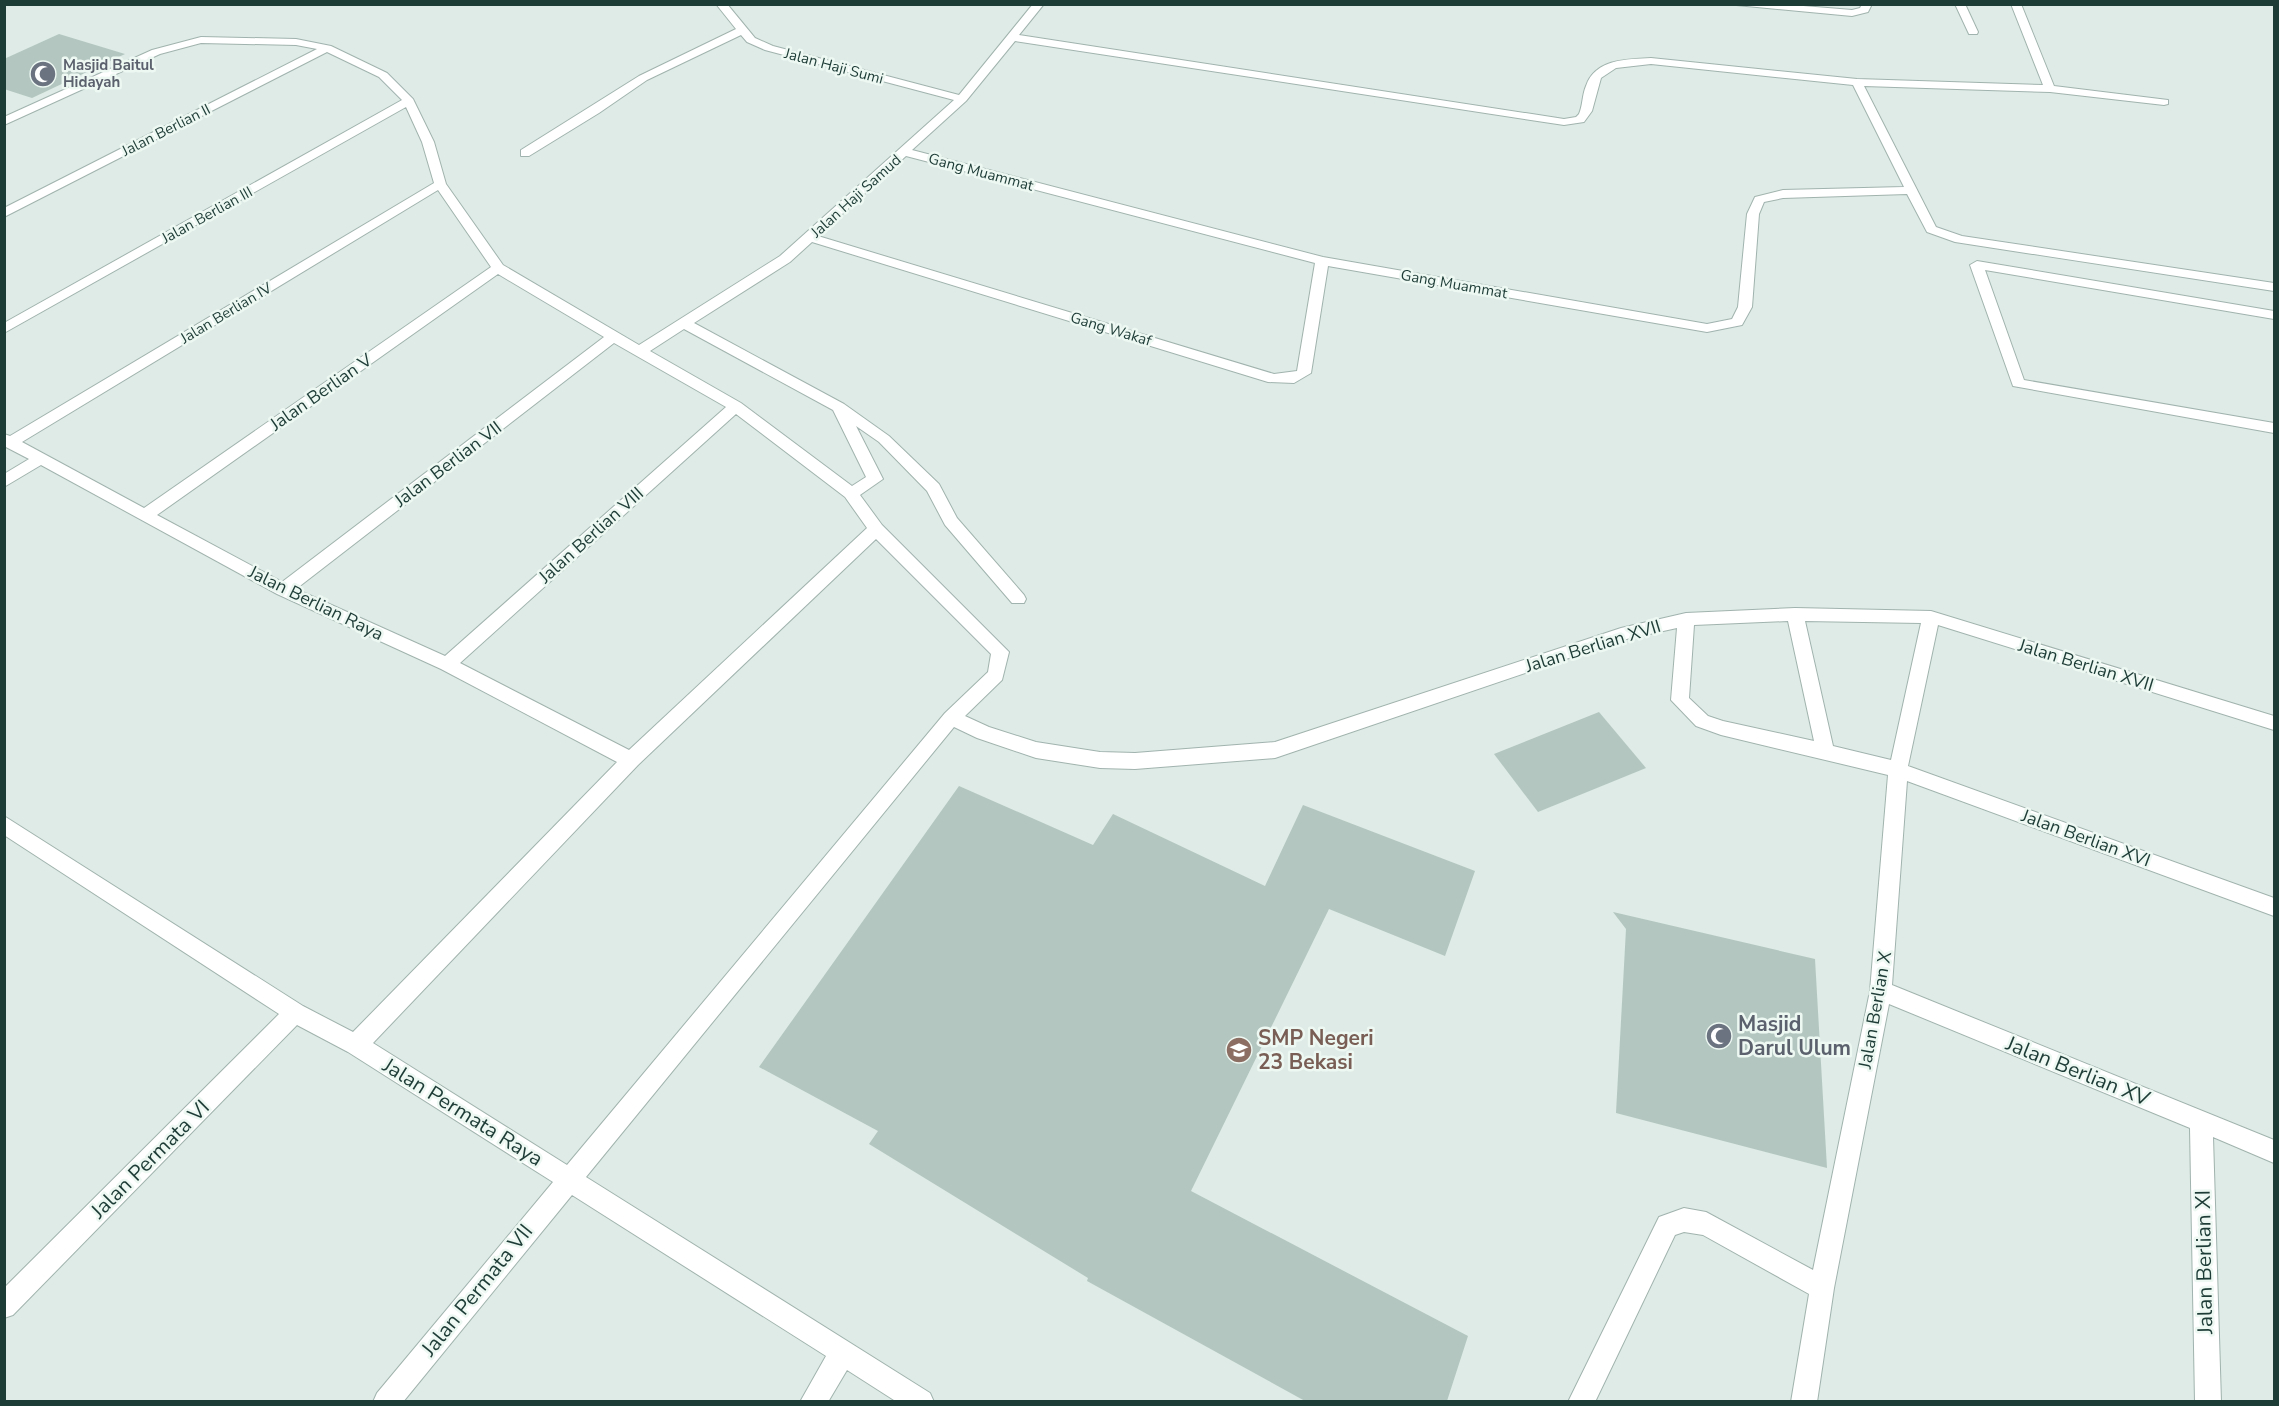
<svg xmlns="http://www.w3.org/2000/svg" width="2279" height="1406" viewBox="0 0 2279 1406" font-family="'Nunito Sans',sans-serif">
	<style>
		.building { fill: #b3c6bf }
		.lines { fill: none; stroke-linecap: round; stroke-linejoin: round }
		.minor-casing { stroke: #a1b3ae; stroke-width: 2 }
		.minor { fill: #fff; fill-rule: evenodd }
		.labels { text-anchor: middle; stroke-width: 5; stroke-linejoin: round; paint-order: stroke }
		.far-worship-label { font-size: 15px; font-weight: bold; fill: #5b616d; stroke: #eef8f3; text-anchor: start }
		.far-street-label { font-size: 15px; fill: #1e3c36; stroke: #eef8f3 }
		.street-label { font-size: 18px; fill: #1e3c36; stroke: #eef8f3 }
		.near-worship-label { font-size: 21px; font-weight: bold; fill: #5b616d; stroke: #eef8f3; text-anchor: start }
		.near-education-label { font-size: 21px; font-weight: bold; fill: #785e54; stroke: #eef8f3; text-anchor: start }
		.near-street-label { font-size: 21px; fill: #1e3c36; stroke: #eef8f3 }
	</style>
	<rect width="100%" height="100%" fill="#deebe6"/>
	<g class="building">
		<path d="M59,34L125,54L32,98L4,89V59Z"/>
		<path d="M1599,712L1646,768L1538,812L1494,754Z"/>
		<path d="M959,786L1093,845L1113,814L1265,886L1303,805L1475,871L1445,956L1329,909L1191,1191L1468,1336L1447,1401H1305L1087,1281L1088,1278L869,1144L878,1131L759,1067Z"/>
		<path d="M1613,912L1815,959L1827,1168L1616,1113L1626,929Z"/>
	</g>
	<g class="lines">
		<defs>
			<g id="minor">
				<path d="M716,4H727L755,38L773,46L959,95L1033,4H1044L1019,35L1564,119L1576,117L1579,114C1583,105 1582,95 1586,86C1595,59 1627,59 1651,58L1857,79L2043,85L2011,4H2021L2054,86L2168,100V104L2164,105L2050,92L1864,86L1936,227L1962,236L2274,283V291L1955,242L1927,232L1907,194L1783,198L1764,202L1759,214L1752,307L1742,325L1707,332L1328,266L1311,373L1294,383L1268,382L812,242L790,262L694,323L844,404L889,436L939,484L957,518L1024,595L1026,599L1024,603H1012L945,525L927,491L879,442L856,426L883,479L860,495L882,525L1009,652L1002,680L965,716L989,727L1036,742L1100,752L1135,753L1275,742L1621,628L1686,613L1795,608L1931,611L2274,716V730L1938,625L1908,766L2274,898V916L1907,781L1892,985L2274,1140V1163L2213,1137L2221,1402H2195L2190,1128L1889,1004L1834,1288L1817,1402H1791L1809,1294L1703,1235L1684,1232L1675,1235L1595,1402H1568L1659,1217L1684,1208L1706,1212L1813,1270L1870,991L1888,775L1721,735L1696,726L1671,700L1677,628L1622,640L1275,758L1135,769L1100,768L1036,758L977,738L954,727L586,1177L930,1393L934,1402H897L847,1370L828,1402H800L826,1356L572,1195L403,1402H373L377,1393L553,1182L348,1052L297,1025L13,1315L4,1318V1288L279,1014L4,835V816L303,1006L353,1032L617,762L441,669L277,594L41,465L4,487V474L29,459L4,446V434L10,436L434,183L422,142L406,107L4,333V323L402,100L379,77L327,52L4,217V208L317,49L296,45L201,43L160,54L4,125V117L152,50L201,37L296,39L331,46L387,73L413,99L434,142L446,184L503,265L639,345L780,256L954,100L765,50L747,42L741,35L647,80L599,113L529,156H521V150L639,76L736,29ZM1015,41L1564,125L1584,122L1592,111L1601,78L1616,68L1651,64L1853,85L1904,187L1783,190L1755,197L1747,214L1738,307L1732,319L1707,324L1323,257L912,150L966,101ZM906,156L1315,263L1297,371L1274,374L818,236ZM438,190L491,267L144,508L22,442ZM498,274L604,337L282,582L157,515ZM684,329L833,410L866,477L852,486L741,403L650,351ZM614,343L726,407L445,656L296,589ZM736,414L845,497L867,528L629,750L460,663ZM876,539L991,654L988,672L945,713L567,1165L373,1043L638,765ZM1788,621L1814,741L1723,721L1708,716L1689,698L1694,625ZM1805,621L1921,623L1891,760L1833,746Z"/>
				<path d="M1726,4H1779L1852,10L1860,8L1862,4H1872L1868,12L1852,16Z"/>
				<path d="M1955,4H1965L1978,32L1977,34H1969Z"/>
				<path d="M1977,261L2274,311V319L1985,270L2024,380L2274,423V433L2013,386L1970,265Z"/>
			</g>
		</defs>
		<use href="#minor" class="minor-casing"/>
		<use href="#minor" class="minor"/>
	</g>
	<defs>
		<symbol id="mosque-disc" viewBox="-11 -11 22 22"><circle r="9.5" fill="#6b7280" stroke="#eef8f3"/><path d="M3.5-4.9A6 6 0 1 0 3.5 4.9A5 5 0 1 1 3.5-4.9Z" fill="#fff"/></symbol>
		<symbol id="school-disc" viewBox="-11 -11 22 22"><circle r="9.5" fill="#8d6e63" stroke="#eef8f3"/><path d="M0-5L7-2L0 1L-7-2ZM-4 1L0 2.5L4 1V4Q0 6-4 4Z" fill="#fff"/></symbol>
	</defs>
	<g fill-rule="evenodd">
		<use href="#mosque-disc" x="28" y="59" width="30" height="30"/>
		<use href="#mosque-disc" x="1704" y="1021" width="30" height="30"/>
		<use href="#school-disc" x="1224" y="1035" width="30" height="30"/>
	</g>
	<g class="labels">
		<g class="far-worship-label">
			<text x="63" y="70">Masjid Baitul<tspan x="63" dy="17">Hidayah</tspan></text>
		</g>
		<g class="far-street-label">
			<text transform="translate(834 66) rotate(15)" y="5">Jalan Haji Sumi</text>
			<text transform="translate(166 130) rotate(-27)" y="5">Jalan Berlian II</text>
			<text transform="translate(981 172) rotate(15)" y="5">Gang Muammat</text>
			<text transform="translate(856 196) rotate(-42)" y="5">Jalan Haji Samud</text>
			<text transform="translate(207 215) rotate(-29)" y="5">Jalan Berlian III</text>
			<text transform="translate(1454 284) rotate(10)" y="5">Gang Muammat</text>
			<text transform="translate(226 313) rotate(-31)" y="5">Jalan Berlian IV</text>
			<text transform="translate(1111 329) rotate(17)" y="5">Gang Wakaf</text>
		</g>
		<g class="street-label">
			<text transform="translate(321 392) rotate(-35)" y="6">Jalan Berlian V</text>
			<text transform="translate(448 464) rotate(-37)" y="6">Jalan Berlian VII</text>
			<text transform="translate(591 535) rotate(-42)" y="6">Jalan Berlian VIII</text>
			<text transform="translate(316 603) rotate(26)" y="6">Jalan Berlian Raya</text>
			<text transform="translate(1593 646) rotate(-17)" y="6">Jalan Berlian XVII</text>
			<text transform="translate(2086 665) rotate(17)" y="6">Jalan Berlian XVII</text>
			<text transform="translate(2086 838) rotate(20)" y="6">Jalan Berlian XVI</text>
			<text transform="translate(1875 1010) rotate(-80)" y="6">Jalan Berlian X</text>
		</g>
		<g class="near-worship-label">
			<text x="1738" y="1031">Masjid<tspan x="1738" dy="24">Darul Ulum</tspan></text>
		</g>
		<g class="near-education-label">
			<text x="1258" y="1045">SMP Negeri<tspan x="1258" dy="24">23 Bekasi</tspan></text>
		</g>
		<g class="near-street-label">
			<text transform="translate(2078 1071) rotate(22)" y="7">Jalan Berlian XV</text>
			<text transform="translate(463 1112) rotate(32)" y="7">Jalan Permata Raya</text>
			<text transform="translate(150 1159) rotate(-45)" y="7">Jalan Permata VI</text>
			<text transform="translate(2204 1262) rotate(-91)" y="7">Jalan Berlian XI</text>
			<text transform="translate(477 1290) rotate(-51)" y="7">Jalan Permata VII</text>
		</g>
	</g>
	<rect width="2279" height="1406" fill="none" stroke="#1e3c36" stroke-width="12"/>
</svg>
